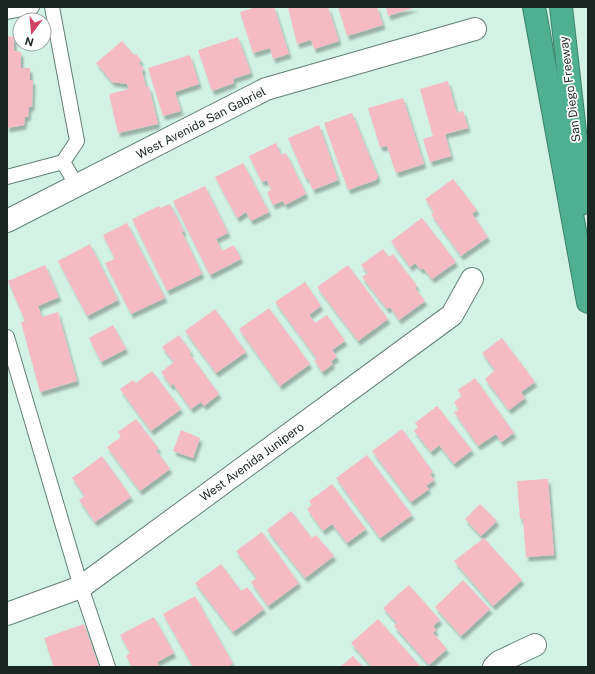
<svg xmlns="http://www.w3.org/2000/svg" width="595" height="674" font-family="'Public Sans',sans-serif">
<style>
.building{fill:#f6bac2;filter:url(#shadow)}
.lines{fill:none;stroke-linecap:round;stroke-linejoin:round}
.lane-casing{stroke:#638075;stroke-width:16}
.street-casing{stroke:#638075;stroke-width:24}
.highway-casing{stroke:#3c8069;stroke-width:24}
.lane{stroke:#fff;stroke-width:14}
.street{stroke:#fff;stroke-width:22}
.highway{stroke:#4eb090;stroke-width:22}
.labels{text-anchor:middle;stroke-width:3.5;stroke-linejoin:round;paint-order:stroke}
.street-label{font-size:12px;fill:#1a2621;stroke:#fff}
</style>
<defs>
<filter id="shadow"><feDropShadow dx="2.5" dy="4.5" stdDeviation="1" flood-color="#0004"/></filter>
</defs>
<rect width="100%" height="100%" fill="#d2f2e5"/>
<g class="building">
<path d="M256,7H274L289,54L273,59L270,48L253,53L240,12Z"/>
<path d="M288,7H328L339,41L314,49L311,40L297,44Z"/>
<path d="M338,7H377L383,25L347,36Z"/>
<path d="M386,7H416L388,16Z"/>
<path d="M7,36L14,37V51L21,52V68H30V80H33L32,107H29L28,117H25L24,125L7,128Z"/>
<path d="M238,37L251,73L233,79L234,83L212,91L198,50Z"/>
<path d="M122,41L134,55L136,54L141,60L139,63L144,69L142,71L146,87H149L158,124L118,133L109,94L129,89L127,84L112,82L96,63Z"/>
<path d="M190,55L199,84L175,92L181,111L163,116L148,68Z"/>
<path d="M448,81L457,113L463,111L468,128L445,134L451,156L430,162L423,139L433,136L420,89Z"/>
<path d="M403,98L424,164L396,173L387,146L380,147L368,108Z"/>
<path d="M352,113L378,177L376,180L348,190L324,123Z"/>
<path d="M319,125L338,180L313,190L308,178L306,179L288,138Z"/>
<path d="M276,143L281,155L286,153L306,194L285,205L283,201L273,205L267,192L271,190L267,180L262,182L249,156Z"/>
<path d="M243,163L269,212L251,221L246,212L237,218L215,177Z"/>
<path d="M453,179L477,210L472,214L488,237L461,256L431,214L434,212L425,199Z"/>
<path d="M205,186L228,233L216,239L222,251L234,245L241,259L210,275L173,201Z"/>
<path d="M170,204L184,231L182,232L202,274L167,291L132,219L159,206L160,208Z"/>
<path d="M422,218L456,262L432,279L423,268L421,270L415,263L410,267L391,241Z"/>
<path d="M127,223L165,298L131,314L105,263L115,259L103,235Z"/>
<path d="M90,244L118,300L87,316L58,261Z"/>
<path d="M383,249L389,257L393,254L417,286L415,288L425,301L399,320L390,307L387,309L362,277L368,273L361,265Z"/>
<path d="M45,265L59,297L38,306L42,317L58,312L77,381L40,392L21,322L25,321L8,281Z"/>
<path d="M348,265L388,319L358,341L317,287Z"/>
<path d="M305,282L321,306L309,315L315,323L327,315L345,341L332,350L337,357L331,361L333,364L322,372L314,360L317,359L275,302Z"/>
<path d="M269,308L310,364L280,386L239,329Z"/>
<path d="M215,309L246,352L216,373L185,331Z"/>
<path d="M113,325L126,349L101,362L89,338Z"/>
<path d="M179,335L191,352L189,353L219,394L204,406L201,402L191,409L173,384L171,386L161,372L174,362L162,347Z"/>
<path d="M502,338L535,382L521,392L525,398L509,410L485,379L495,370L482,353Z"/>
<path d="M152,371L181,409L151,431L120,389L133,380L136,383Z"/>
<path d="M475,378L514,433L501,442L496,434L478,446L454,412L459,410L454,402L462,396L458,390Z"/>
<path d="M437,406L472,450L454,464L439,445L431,452L414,431L418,427L415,423Z"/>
<path d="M136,419L159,449L156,450L170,469L140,491L107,447L121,437L118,432Z"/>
<path d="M402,429L433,472L430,474L434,480L426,486L429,489L411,502L372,451Z"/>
<path d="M181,430L200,438L193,458L173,451Z"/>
<path d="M367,455L412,515L380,538L336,478Z"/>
<path d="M102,456L131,497L95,522L79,500L85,496L72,478Z"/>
<path d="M548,479L554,555L526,557L523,519H520L517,481Z"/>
<path d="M332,484L366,529L347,543L332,524L323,531L307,509L312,505L309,501Z"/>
<path d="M480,504L497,521L481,536L465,519Z"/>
<path d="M291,511L312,538L316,535L334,556L305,578L267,530Z"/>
<path d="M262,532L299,583L268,606L251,582L257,578L236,551Z"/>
<path d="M484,538L522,580L493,606L454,561Z"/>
<path d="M221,564L241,591L247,587L264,609L233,632L195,583Z"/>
<path d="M463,580L490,609L461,636L435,607Z"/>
<path d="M409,585L440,620L433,626L436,630L433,633L447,649L429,665L394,626L397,623L383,608Z"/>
<path d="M195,596L233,664L227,667H193L163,614Z"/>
<path d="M154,617L174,653L157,662L160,667H132L126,656L130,653L120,635Z"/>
<path d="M378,619L421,667H372L351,643Z"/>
<path d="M84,624L99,667H54L44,638Z"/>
<path d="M353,656L363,667H340Z"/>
</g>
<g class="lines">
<g class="lane-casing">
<g id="lane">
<path d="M52,7L77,141L63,162L77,186"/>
<path d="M7,12L32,7"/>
<path d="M7,177L63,162"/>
<path d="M7,337L81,587L108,667"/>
</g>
</g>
<g class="street-casing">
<g id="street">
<path d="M7,221L266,89L475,29"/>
<path d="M7,614L81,587L452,315L472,279"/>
<path d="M494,667L499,662L535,645"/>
</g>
</g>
<g class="highway-casing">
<g id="highway">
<path d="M534,7L588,302"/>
<path d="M561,7L583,203"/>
</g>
</g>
<use href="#lane" class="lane"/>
<use href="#street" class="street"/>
<use href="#highway" class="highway"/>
</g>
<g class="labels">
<g class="street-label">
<text transform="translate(570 89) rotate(-97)" y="4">San Diego Freeway</text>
<text transform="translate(201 123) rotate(-27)" y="4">West Avenida San Gabriel</text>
<text transform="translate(252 462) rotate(-36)" y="4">West Avenida Junipero</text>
</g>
</g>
<rect width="595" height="674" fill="none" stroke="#1a2621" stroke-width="16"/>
<g transform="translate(32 32) rotate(196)"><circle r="19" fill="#ffffff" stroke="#a3a8a6"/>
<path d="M0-3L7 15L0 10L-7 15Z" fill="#d04163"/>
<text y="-6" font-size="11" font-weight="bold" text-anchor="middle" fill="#1a2621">N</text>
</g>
</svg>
